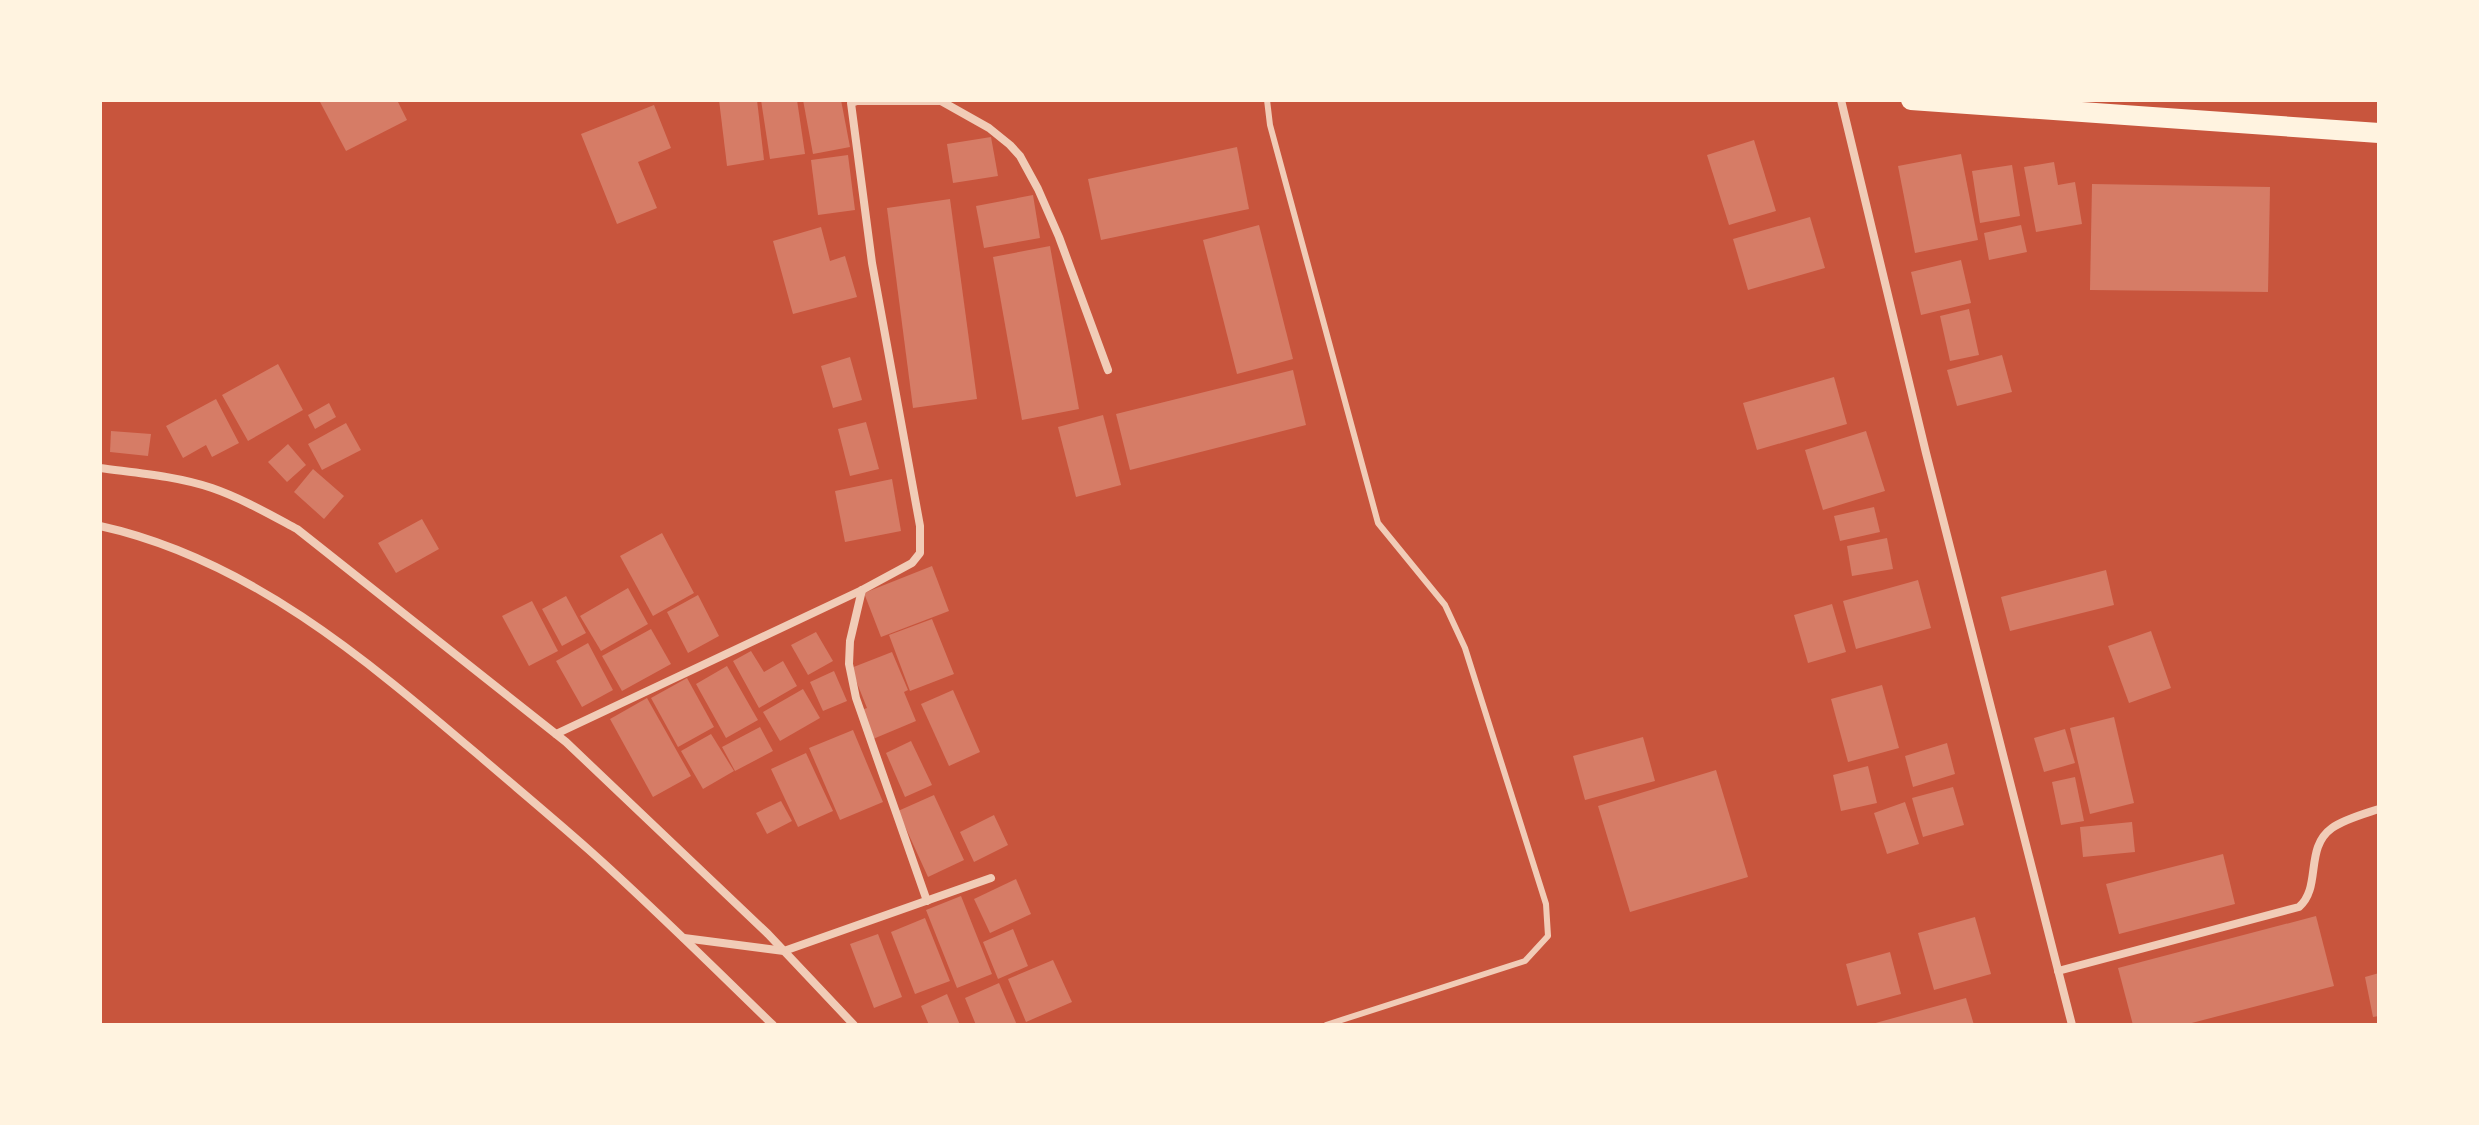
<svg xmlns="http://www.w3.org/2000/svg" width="2479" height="1125" font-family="'Noto Serif',serif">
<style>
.building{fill:#d67c66}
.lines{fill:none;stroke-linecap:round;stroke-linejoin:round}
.service{stroke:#f1ccb7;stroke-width:6}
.minor{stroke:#f1ccb7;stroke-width:8}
.primary{stroke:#fff3e0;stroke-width:20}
</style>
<rect width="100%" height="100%" fill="#c8553d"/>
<g class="building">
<path d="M319,100H397L407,120L346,151Z"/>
<path d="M719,100H757L764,160L727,166Z"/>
<path d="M761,100H797L805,154L770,159Z"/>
<path d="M803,100H841L850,147L813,154Z"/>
<path d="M654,105L671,148L638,162L657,208L617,224L581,134Z"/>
<path d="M991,137L998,176L953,183L947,144Z"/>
<path d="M1754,140L1776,211L1729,225L1707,155Z"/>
<path d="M1237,147L1249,209L1101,240L1088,179Z"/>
<path d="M1961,154L1978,240L1915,253L1898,166Z"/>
<path d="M848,155L855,210L818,215L811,160Z"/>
<path d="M2054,162L2058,185L2075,182L2082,224L2036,232L2024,167Z"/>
<path d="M2012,165L2020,216L1980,223L1972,171Z"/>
<path d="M2092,184L2270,187L2268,292L2090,290Z"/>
<path d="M1033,195L1040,238L984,248L976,206Z"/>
<path d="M950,199L977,399L913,408L887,208Z"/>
<path d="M1810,217L1825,268L1748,290L1733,239Z"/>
<path d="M1259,225L1293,359L1237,374L1203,240Z"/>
<path d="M2021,225L2027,252L1989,260L1984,233Z"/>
<path d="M821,227L830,261L845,256L857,297L793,314L773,241Z"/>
<path d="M1050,246L1079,409L1022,420L993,257Z"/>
<path d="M1961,260L1971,303L1921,315L1911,272Z"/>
<path d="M1969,309L1979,355L1950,361L1940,316Z"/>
<path d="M2002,355L2012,392L1957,406L1947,370Z"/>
<path d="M850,357L862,400L833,408L821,366Z"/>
<path d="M278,364L303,410L248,441L222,395Z"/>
<path d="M1293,370L1306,425L1130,470L1116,414Z"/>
<path d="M1834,377L1847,424L1757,450L1743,403Z"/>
<path d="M216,399L239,443L212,457L206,445L183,458L166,426Z"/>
<path d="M329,403L336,417L315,429L308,415Z"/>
<path d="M1103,415L1121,485L1076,497L1058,427Z"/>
<path d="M866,422L879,469L850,476L838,429Z"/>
<path d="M346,423L361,450L322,470L308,444Z"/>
<path d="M111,431L151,434L148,456L110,452Z"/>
<path d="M1866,431L1885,491L1823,510L1805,450Z"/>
<path d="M288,444L306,465L287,482L268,462Z"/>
<path d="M313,469L344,496L324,519L294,492Z"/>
<path d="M892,479L901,531L845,542L835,491Z"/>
<path d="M1874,507L1880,532L1840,541L1834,516Z"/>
<path d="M422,519L439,549L396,573L378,543Z"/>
<path d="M662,533L694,593L653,616L620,556Z"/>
<path d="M1887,538L1893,569L1852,576L1847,546Z"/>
<path d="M932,566L949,611L881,637L864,593Z"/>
<path d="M2106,570L2114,605L2010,631L2001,597Z"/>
<path d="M1918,580L1931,628L1856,649L1843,601Z"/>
<path d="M628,588L648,624L601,651L580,616Z"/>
<path d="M698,595L719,636L688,653L667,612Z"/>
<path d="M566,596L586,633L562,646L542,609Z"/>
<path d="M532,601L558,651L529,666L502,616Z"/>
<path d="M1832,604L1846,652L1808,663L1794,615Z"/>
<path d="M932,619L954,674L910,691L889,635Z"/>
<path d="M651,629L671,664L622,691L602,656Z"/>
<path d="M2151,631L2171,688L2129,703L2108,646Z"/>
<path d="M816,632L833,661L808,675L791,645Z"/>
<path d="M588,643L613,690L582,707L556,661Z"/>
<path d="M751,651L764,672L783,661L797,686L759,708L733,661Z"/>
<path d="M892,652L908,690L904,692L916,721L873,739L861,710L867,708L851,668Z"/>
<path d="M727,666L758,720L726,738L696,684Z"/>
<path d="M834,671L847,701L823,711L810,682Z"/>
<path d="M687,678L714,727L678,747L651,698Z"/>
<path d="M1882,685L1899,748L1848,762L1831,699Z"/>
<path d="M803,689L820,718L780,741L763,712Z"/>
<path d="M953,690L980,752L949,766L921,704Z"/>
<path d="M647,698L691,776L653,797L610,719Z"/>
<path d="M2114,717L2134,803L2090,814L2070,728Z"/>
<path d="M760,727L773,751L735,771L722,747Z"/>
<path d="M2065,729L2075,763L2044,772L2034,738Z"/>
<path d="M853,730L883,802L840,820L809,748Z"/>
<path d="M711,734L734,771L703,789L681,751Z"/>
<path d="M1643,737L1655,781L1585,800L1573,756Z"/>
<path d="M911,741L932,785L905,797L886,753Z"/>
<path d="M1947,743L1955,774L1913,787L1905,756Z"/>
<path d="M806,753L833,811L798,827L771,769Z"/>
<path d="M1868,766L1877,803L1841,811L1833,775Z"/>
<path d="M1716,770L1748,877L1630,912L1598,806Z"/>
<path d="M2075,777L2084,821L2061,825L2052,782Z"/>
<path d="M1953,787L1964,825L1923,837L1912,798Z"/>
<path d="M934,795L964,860L928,877L898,811Z"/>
<path d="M781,801L792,821L767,834L756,813Z"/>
<path d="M1905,802L1919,844L1887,854L1874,813Z"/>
<path d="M994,815L1008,845L974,862L960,832Z"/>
<path d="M2132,822L2135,852L2083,857L2080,827Z"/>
<path d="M2223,854L2235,904L2119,934L2106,884Z"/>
<path d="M1016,879L1031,914L990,933L974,899Z"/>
<path d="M961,896L992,974L957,988L926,910Z"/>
<path d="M2316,916L2334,986L2184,1025H2133L2118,968Z"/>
<path d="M1975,917L1991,974L1934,990L1918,933Z"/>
<path d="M925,918L950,981L915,994L891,932Z"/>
<path d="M1013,929L1028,966L998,979L983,942Z"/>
<path d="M878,934L902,997L874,1008L850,944Z"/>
<path d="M1890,952L1901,994L1857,1006L1846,964Z"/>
<path d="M1053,960L1072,1002L1026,1022L1008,979Z"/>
<path d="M2379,973V1016L2373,1017L2365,977Z"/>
<path d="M999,983L1017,1025H976L965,998Z"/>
<path d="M947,994L960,1025H929L921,1006Z"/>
<path d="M1966,998L1974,1025H1872V1024Z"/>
</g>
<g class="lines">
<path class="service" d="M1267,100L1270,125L1378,523L1445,605L1465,648L1546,904L1548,936L1525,961L1326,1025"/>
<g class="minor">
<path d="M1841,100L1926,453L2072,1025"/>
<path d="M100,468C137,473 176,476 212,488C241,498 269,514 297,529L566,742L768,934L854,1025"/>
<path d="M100,526C250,559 369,662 483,759C518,789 554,819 589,850C652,906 712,966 773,1025"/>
<path d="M862,590L850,641L849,664L856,698L927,901"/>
<path d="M556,734L862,590L912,563L920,553V526L872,263L851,103L857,101H941L989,128L1010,145L1020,156L1038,189L1059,237L1108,370"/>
<path d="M684,938L784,951L991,878"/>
<path d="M2058,971L2299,907C2322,887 2304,848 2332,828C2345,819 2364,814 2379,809"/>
</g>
<path class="primary" d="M1911,100L2379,133"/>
</g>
<rect width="2479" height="1125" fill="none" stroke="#fff3e0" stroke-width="204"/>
</svg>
